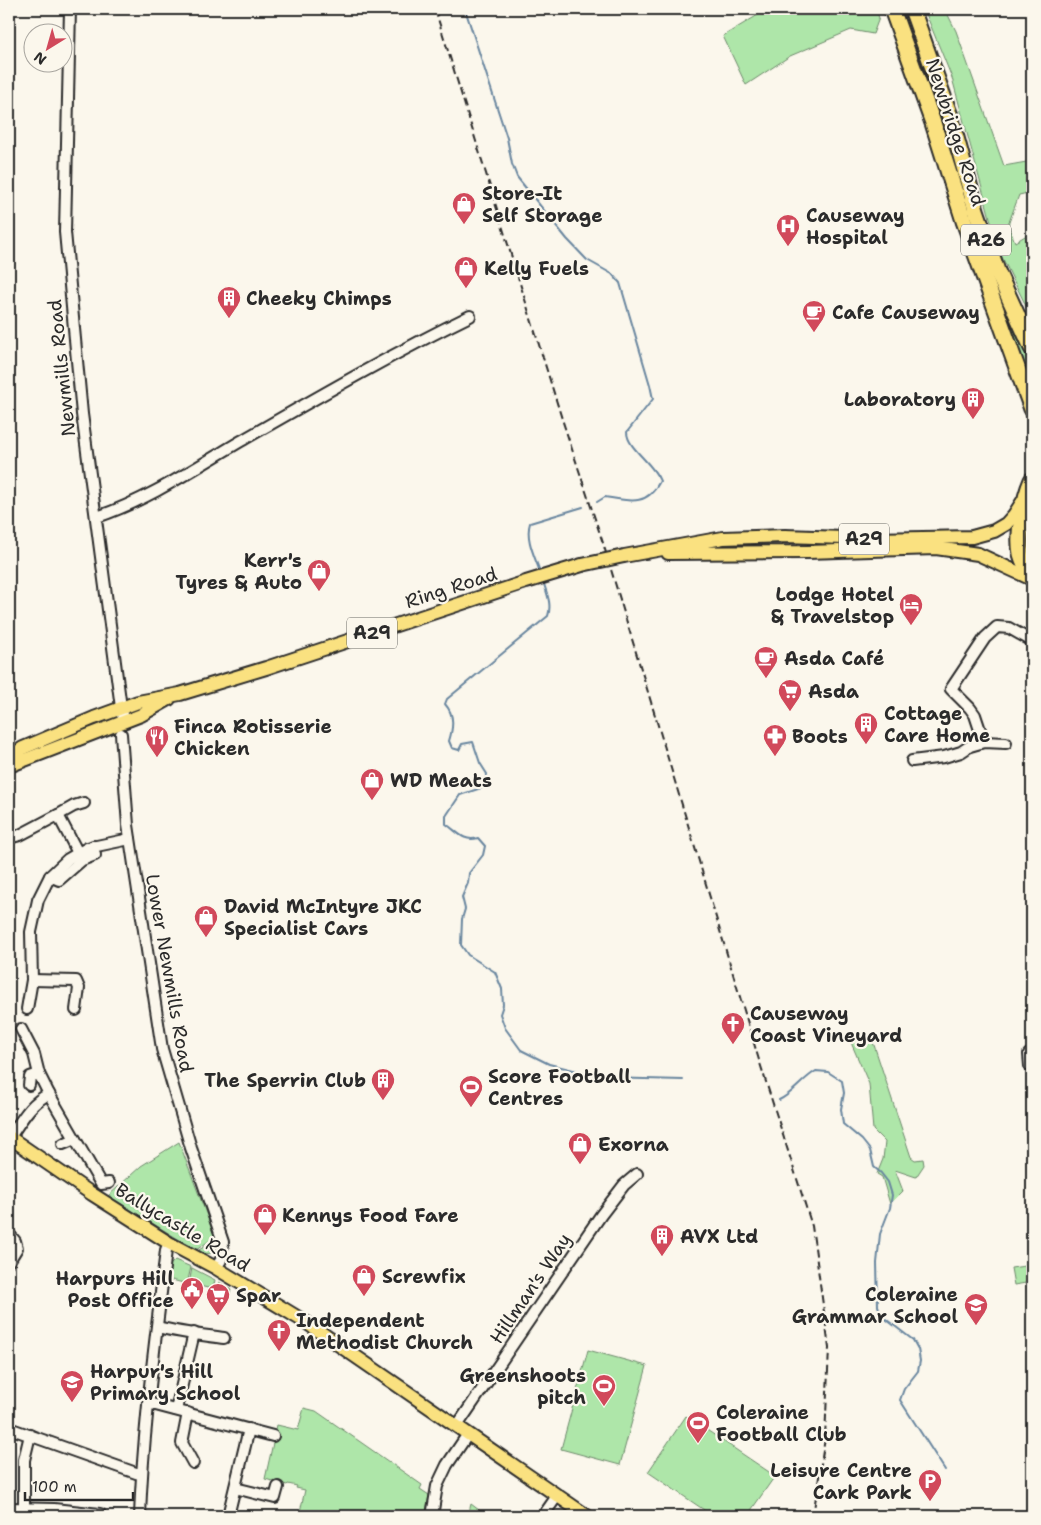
<svg xmlns="http://www.w3.org/2000/svg" width="1041" height="1525" font-family="'Shantell Sans',sans-serif">
<style>
.green{fill:#aee6a9;stroke:#6c886a}
.lines{fill:none;stroke-linecap:round;stroke-linejoin:round}
.stream{stroke:#69869f;stroke-width:2}
.minor-casing{stroke:#2b2b2b;stroke-width:14}
.major-casing{stroke:#2b2b2b;stroke-width:16}
.highway-casing{stroke:#2b2b2b;stroke-width:19}
.minor{stroke:#fbf7ec;stroke-width:10}
.major{stroke:#fae180;stroke-width:12}
.highway{stroke:#fae180;stroke-width:15}
.rail{stroke:#2b2b2b;stroke-width:2;stroke-dasharray:8 4;stroke-linecap:butt}
.major-bridge-casing{stroke:#2b2b2b;stroke-width:16;stroke-linecap:butt}
.major-bridge{stroke:#fae180;stroke-width:12}
.labels{text-anchor:middle;stroke-width:4.5;stroke-linejoin:round;paint-order:stroke}
.shield{fill:#fbf7ec;stroke:#696865;stroke-width:1}
.shield-label{font-size:18px;font-weight:bold;fill:#2b2b2b}
.street-label{font-size:19px;fill:#2b2b2b;stroke:#fbf7ec}
.poi-label{font-size:19px;font-weight:bold;fill:#2b2b2b;stroke:#fbf7ec;text-anchor:start}
</style>
<rect width="100%" height="100%" fill="#fbf7ec"/>
<filter id="ink" filterUnits="userSpaceOnUse"><feTurbulence type="fractalNoise" baseFrequency=".02" numOctaves="2"/><feDisplacementMap in="SourceGraphic" scale="10" xChannelSelector="R" yChannelSelector="G"/><feConvolveMatrix kernelMatrix="1 2 1 2 8 2 1 2 1" color-interpolation-filters="sRGB"/></filter>
<g filter="url(#ink)">
<g class="green">
<path d="M768,9H876L879,18L873,34L851,30L790,56L746,85L723,36Z"/>
<path d="M924,9H945L956,31L1004,166L1032,161V192L1019,195L1008,225L1015,242L1032,232V280L1025,269L1032,288V318L999,251L952,78Z"/>
<path d="M946,134L949,139L1013,322L1032,361V398L941,136Z"/>
<path d="M856,1032L872,1039L911,1157L915,1160L923,1159L924,1165L916,1177L895,1170L903,1191L890,1204L882,1177L877,1174L883,1159L885,1142L873,1130L869,1084L849,1038Z"/>
<path d="M179,1142L215,1237L196,1250L108,1196L141,1166Z"/>
<path d="M216,1239L217,1248L212,1253L205,1254L200,1252L199,1250Z"/>
<path d="M175,1260L191,1267L187,1284L172,1280L170,1284H167L169,1266Z"/>
<path d="M1032,1265V1282L1014,1285L1011,1268Z"/>
<path d="M192,1268L215,1280L213,1289L189,1284Z"/>
<path d="M219,1282L231,1290L228,1297L223,1295L222,1291L217,1289Z"/>
<path d="M588,1350L647,1366L620,1465L561,1449Z"/>
<path d="M304,1408L316,1411L422,1485L420,1489L429,1495L425,1516H299L305,1490L296,1488L297,1486L288,1484L287,1485L265,1479L277,1425L298,1430Z"/>
<path d="M686,1416L775,1476L747,1516H713L648,1472Z"/>
<path d="M471,1504L487,1516H468Z"/>
</g>
<g class="lines">
<g class="stream">
<path d="M465,9L507,138L512,164L517,177L567,239L587,260L612,274L620,283L650,385L653,399L627,432C627,448 653,463 660,481C647,507 629,501 605,497L597,502"/>
<path d="M540,572C535,557 525,539 530,523L583,507"/>
<path d="M543,581C547,594 552,604 548,616L447,699L445,704C455,715 453,728 449,741L452,748L459,750L462,744L473,742L480,763L487,774L484,787L460,795L446,816V824C458,832 463,842 478,838L485,846L483,855L469,873L468,883L462,897L465,909L462,919L461,945L468,955L495,972L502,989L503,1005L500,1014L505,1028L521,1050L549,1064L606,1078L683,1080"/>
<path d="M779,1100C794,1093 801,1080 816,1071L828,1072L842,1081L844,1093L841,1109L843,1124L862,1140L870,1150L874,1167L881,1173L888,1182L892,1195L890,1208L880,1234L877,1263L878,1306L883,1317L913,1340L918,1349L920,1361L918,1371L904,1389L900,1400L945,1470"/>
</g>
<g class="minor-casing">
<g id="minor">
<path d="M70,9L65,232L82,414L122,715"/>
<path d="M97,517C148,500 195,468 241,441C316,398 392,354 470,316"/>
<path d="M121,734L128,825L162,1049L191,1148L223,1242L221,1260L216,1268"/>
<path d="M984,742L975,715L970,708L951,689L985,638L997,627L1009,628L1032,641"/>
<path d="M912,761L944,757L961,752L970,746L984,742L1006,743"/>
<path d="M58,815L74,806L84,803"/>
<path d="M9,838L20,835L58,815L78,853"/>
<path d="M50,876L59,880L82,860L95,855L93,846"/>
<path d="M32,980L76,981L79,988L76,1010"/>
<path d="M27,1009L32,980L31,932L38,900L50,876L68,859L87,848L130,839"/>
<path d="M21,1029L34,1054L39,1074L49,1094"/>
<path d="M1029,1054L1030,1066"/>
<path d="M29,1085L30,1077L39,1074"/>
<path d="M10,1137C21,1121 30,1103 49,1094L101,1184L109,1183"/>
<path d="M63,1144L75,1139"/>
<path d="M9,1234L15,1241L17,1248L9,1261"/>
<path d="M158,1327C180,1333 202,1335 224,1338"/>
<path d="M148,1403L273,1436"/>
<path d="M176,1410L194,1333"/>
<path d="M188,1413L182,1443L193,1463"/>
<path d="M457,1426L601,1215L624,1185L637,1174"/>
<path d="M9,1428L136,1473L141,1474"/>
<path d="M235,1488L275,1498L278,1487"/>
<path d="M9,1508L54,1509L100,1514"/>
<path d="M24,1508V1460L30,1435"/>
<path d="M140,1516C143,1427 156,1338 166,1250L169,1243"/>
<path d="M228,1516L249,1429"/>
<path d="M432,1516L437,1486L447,1465L468,1434"/>
<path d="M543,1516L557,1496"/>
</g>
</g>
<g class="major-casing">
<g id="major">
<path d="M668,553L807,552L936,548L978,554L1032,579"/>
<path d="M624,556L723,538L785,536L874,539L972,537L994,531L1006,524L1014,515L1023,501"/>
<path d="M9,758L23,748L94,718L138,702L180,694L266,668L526,582L582,565"/>
<path d="M9,766L141,715L169,699"/>
<path d="M9,1137L92,1194L169,1243L216,1268L307,1323L587,1516"/>
</g>
</g>
<g class="highway-casing">
<g id="highway">
<path d="M892,9L933,123L964,221L1032,409"/>
<path d="M912,9L950,116L976,210L997,271L1032,348"/>
<path d="M1032,480C1024,498 1017,535 1021,554C1023,561 1027,569 1032,574"/>
</g>
</g>
<use href="#minor" class="minor"/>
<use href="#major" class="major"/>
<use href="#highway" class="highway"/>
<path class="rail" d="M435,9L562,419L603,543L759,1060L812,1226L829,1348L825,1438L813,1516"/>
<g class="major-bridge-casing">
<path id="major-bridge" d="M582,565L624,556"/>
</g>
<use href="#major-bridge" class="major-bridge"/>
</g>
</g>
<defs>
<g id="shop-pin" transform="scale(1.25)"><path d="M0 17L-7.5 6A9.5 9.5 0 1 1 7.5 6Z" fill="#d1495b" stroke="#fbf7ec"/><path d="M-5-2.5h2.3a2.7 3.5 0 0 1 5.4 0H5L5.5 6h-11ZM-1.5-2.5h3a1.5 2.3 0 0 0-3 0Z" fill="#fff"/></g>
<g id="hospital-pin" transform="scale(1.25)"><path d="M0 17L-7.5 6A9.5 9.5 0 1 1 7.5 6Z" fill="#d1495b" stroke="#fbf7ec"/><path d="M-5-5h3v3.5h4V-5h3V5h-3V1.5h-4V5h-3Z" fill="#fff"/></g>
<g id="building-pin" transform="scale(1.25)"><path d="M0 17L-7.5 6A9.5 9.5 0 1 1 7.5 6Z" fill="#d1495b" stroke="#fbf7ec"/><path d="M-4-6H4V6H1V3H-1V6H-4ZM-2.5-4.3h1.7v1.8h-1.7ZM.8-4.3h1.7v1.8H.8ZM-2.5-1h1.7V.8h-1.7ZM.8-1h1.7V.8H.8Z" fill="#fff"/></g>
<g id="cafe-pin" transform="scale(1.25)"><path d="M0 17L-7.5 6A9.5 9.5 0 1 1 7.5 6Z" fill="#d1495b" stroke="#fbf7ec"/><path d="M-5.5-4.5H6V0H3Q3 3.5 0 3.5H-2.5Q-5.5 3.5-5.5 0ZM3-3.2v2h1.7v-2ZM-6 4.5H4V6H-6Z" fill="#fff"/></g>
<g id="hotel-pin" transform="scale(1.25)"><path d="M0 17L-7.5 6A9.5 9.5 0 1 1 7.5 6Z" fill="#d1495b" stroke="#fbf7ec"/><path d="M-6-4.5h1.5V1H6V5H4.5V3h-9V5H-6ZM-4 0a1.8 1.8 0 1 1 3.6 0ZM.5 0V-2.5h3Q6-2.5 6 0Z" fill="#fff"/></g>
<g id="supermarket-pin" transform="scale(1.25)"><path d="M0 17L-7.5 6A9.5 9.5 0 1 1 7.5 6Z" fill="#d1495b" stroke="#fbf7ec"/><path d="M-6-5.5h2.5l.6 2H6L4.5 2H-2.5L-4.4-4H-6ZM-1.5 3.2a1.3 1.3 0 1 0 .1 0ZM3 3.2a1.3 1.3 0 1 0 .1 0Z" fill="#fff"/></g>
<g id="pharmacy-pin" transform="scale(1.25)"><path d="M0 17L-7.5 6A9.5 9.5 0 1 1 7.5 6Z" fill="#d1495b" stroke="#fbf7ec"/><path d="M-2-6h4v4h4v4h-4v4h-4v-4h-4v-4h4Z" fill="#fff"/></g>
<g id="restaurant-pin" transform="scale(1.25)"><path d="M0 17L-7.5 6A9.5 9.5 0 1 1 7.5 6Z" fill="#d1495b" stroke="#fbf7ec"/><path d="M-5-6h1v4h1v-4h1v4h1v-4h1v5L-1.5 .5V6h-2V.5L-5-1ZM5-6V6H3V1.5H1.5Q1.5-4 5-6Z" fill="#fff"/></g>
<g id="church-pin" transform="scale(1.25)"><path d="M0 17L-7.5 6A9.5 9.5 0 1 1 7.5 6Z" fill="#d1495b" stroke="#fbf7ec"/><path d="M-1.2-6h2.4v3.5h3.3v2.4h-3.3V6h-2.4V-.1h-3.3v-2.4h3.3Z" fill="#fff"/></g>
<g id="stadium-pin" transform="scale(1.25)"><path d="M0 17L-7.5 6A9.5 9.5 0 1 1 7.5 6Z" fill="#d1495b" stroke="#fbf7ec"/><path d="M0-5a6.5 5 0 1 0 0 10a6.5 5 0 1 0 0-10ZM-3.5-1.8h7v3.6h-7Z" fill="#fff"/></g>
<g id="civic-pin" transform="scale(1.25)"><path d="M0 17L-7.5 6A9.5 9.5 0 1 1 7.5 6Z" fill="#d1495b" stroke="#fbf7ec"/><path d="M-.6-6.5H3V-4.5H.6V-3L4-1V1h2V6H-6V1h2V-1L-.6-3ZM-1.2 2.5V6h2.4V2.5Z" fill="#fff"/></g>
<g id="school-pin" transform="scale(1.25)"><path d="M0 17L-7.5 6A9.5 9.5 0 1 1 7.5 6Z" fill="#d1495b" stroke="#fbf7ec"/><path d="M0-5L7-2L0 1L-7-2ZM-4 1L0 2.5L4 1V4Q0 6-4 4Z" fill="#fff"/></g>
<g id="parking-pin" transform="scale(1.25)"><path d="M0 17L-7.5 6A9.5 9.5 0 1 1 7.5 6Z" fill="#d1495b" stroke="#fbf7ec"/><path d="M-3.5-5.5H1a3.5 3.5 0 0 1 0 7H-1V5.5H-3.5ZM-1-3.4V-.6H.8a1.4 1.4 0 0 0 0-2.8Z" fill="#fff"/></g>
</defs>
<g fill-rule="evenodd">
<use href="#shop-pin" x="464" y="204"/>
<use href="#hospital-pin" x="788" y="226"/>
<use href="#shop-pin" x="466" y="268"/>
<use href="#building-pin" x="229" y="298"/>
<use href="#cafe-pin" x="814" y="312"/>
<use href="#building-pin" x="973" y="399"/>
<use href="#shop-pin" x="319" y="571"/>
<use href="#hotel-pin" x="911" y="605"/>
<use href="#cafe-pin" x="766" y="658"/>
<use href="#supermarket-pin" x="790" y="691"/>
<use href="#building-pin" x="866" y="724"/>
<use href="#pharmacy-pin" x="775" y="736"/>
<use href="#restaurant-pin" x="157" y="737"/>
<use href="#shop-pin" x="372" y="780"/>
<use href="#shop-pin" x="206" y="917"/>
<use href="#church-pin" x="733" y="1024"/>
<use href="#building-pin" x="383" y="1080"/>
<use href="#stadium-pin" x="471" y="1087"/>
<use href="#shop-pin" x="580" y="1144"/>
<use href="#shop-pin" x="265" y="1215"/>
<use href="#building-pin" x="662" y="1236"/>
<use href="#shop-pin" x="364" y="1276"/>
<use href="#civic-pin" x="192" y="1289"/>
<use href="#supermarket-pin" x="218" y="1295"/>
<use href="#school-pin" x="976" y="1305"/>
<use href="#church-pin" x="279" y="1331"/>
<use href="#school-pin" x="72" y="1382"/>
<use href="#stadium-pin" x="604" y="1386"/>
<use href="#stadium-pin" x="698" y="1423"/>
<use href="#parking-pin" x="930" y="1481"/>
</g>
<g class="labels">
<g class="shield">
<rect x="961" y="224.5" width="50" height="31" rx="4"/>
<rect x="839" y="523.5" width="50" height="31" rx="4"/>
<rect x="347" y="617.5" width="50" height="31" rx="4"/>
</g>
<g class="shield-label">
<text x="986" y="246">A26</text>
<text x="864" y="545">A29</text>
<text x="372" y="639">A29</text>
</g>
<g class="street-label">
<text transform="translate(956 132) rotate(72)" y="7">Newbridge Road</text>
<text transform="translate(61 368) rotate(-96)" y="7">Newmills Road</text>
<text transform="translate(451 587) rotate(-18)" y="7">Ring Road</text>
<text transform="translate(170 973) rotate(80)" y="7">Lower Newmills Road</text>
<text transform="translate(183 1227) rotate(31)" y="7">Ballycastle Road</text>
<text transform="translate(530 1288) rotate(-56)" y="7">Hillman's Way</text>
</g>
<g class="poi-label">
<text x="482" y="200">Store-It<tspan x="482" dy="22">Self Storage</tspan></text>
<text x="806" y="222">Causeway<tspan x="806" dy="22">Hospital</tspan></text>
<text x="484" y="275">Kelly Fuels</text>
<text x="246" y="305">Cheeky Chimps</text>
<text x="832" y="319">Cafe Causeway</text>
<text x="956" y="406" text-anchor="end">Laboratory</text>
<text x="302" y="567" text-anchor="end">Kerr's<tspan x="302" dy="22">Tyres &amp; Auto</tspan></text>
<text x="894" y="601" text-anchor="end">Lodge Hotel<tspan x="894" dy="22">&amp; Travelstop</tspan></text>
<text x="784" y="665">Asda Café</text>
<text x="808" y="698">Asda</text>
<text x="884" y="720">Cottage<tspan x="884" dy="22">Care Home</tspan></text>
<text x="174" y="733">Finca Rotisserie<tspan x="174" dy="22">Chicken</tspan></text>
<text x="792" y="743">Boots</text>
<text x="390" y="787">WD Meats</text>
<text x="224" y="913">David McIntyre JKC<tspan x="224" dy="22">Specialist Cars</tspan></text>
<text x="750" y="1020">Causeway<tspan x="750" dy="22">Coast Vineyard</tspan></text>
<text x="488" y="1083">Score Football<tspan x="488" dy="22">Centres</tspan></text>
<text x="366" y="1087" text-anchor="end">The Sperrin Club</text>
<text x="598" y="1151">Exorna</text>
<text x="282" y="1222">Kennys Food Fare</text>
<text x="680" y="1243">AVX Ltd</text>
<text x="382" y="1283">Screwfix</text>
<text x="174" y="1285" text-anchor="end">Harpurs Hill<tspan x="174" dy="22">Post Office</tspan></text>
<text x="958" y="1301" text-anchor="end">Coleraine<tspan x="958" dy="22">Grammar School</tspan></text>
<text x="236" y="1302">Spar</text>
<text x="296" y="1327">Independent<tspan x="296" dy="22">Methodist Church</tspan></text>
<text x="90" y="1378">Harpur's Hill<tspan x="90" dy="22">Primary School</tspan></text>
<text x="586" y="1382" text-anchor="end">Greenshoots<tspan x="586" dy="22">pitch</tspan></text>
<text x="716" y="1419">Coleraine<tspan x="716" dy="22">Football Club</tspan></text>
<text x="912" y="1477" text-anchor="end">Leisure Centre<tspan x="912" dy="22">Cark Park</tspan></text>
</g>
</g>
<rect width="1041" height="1525" fill="none" stroke="#fbf7ec" stroke-width="30"/>
<rect x="15" y="15" width="1011" height="1495" fill="none" stroke="#2b2b2b" stroke-width="2" filter="url(#ink)"/>
<g transform="translate(48 48) rotate(217)"><circle r="24" fill="#fbf7ec" stroke="#a8a59f"/>
<path d="M0-4L9 19L0 12L-9 19Z" fill="#d1495b"/>
<text y="-8" font-size="14" font-weight="bold" text-anchor="middle" fill="#2b2b2b">N</text>
</g>
<path d="M25 1492v8h108v-8" fill="none" stroke="#2b2b2b" stroke-width="2.5"/>
<text x="32" y="1492" font-size="15" fill="#2b2b2b" stroke="#fbf7ec" stroke-width="4" paint-order="stroke">100 m</text>
</svg>
